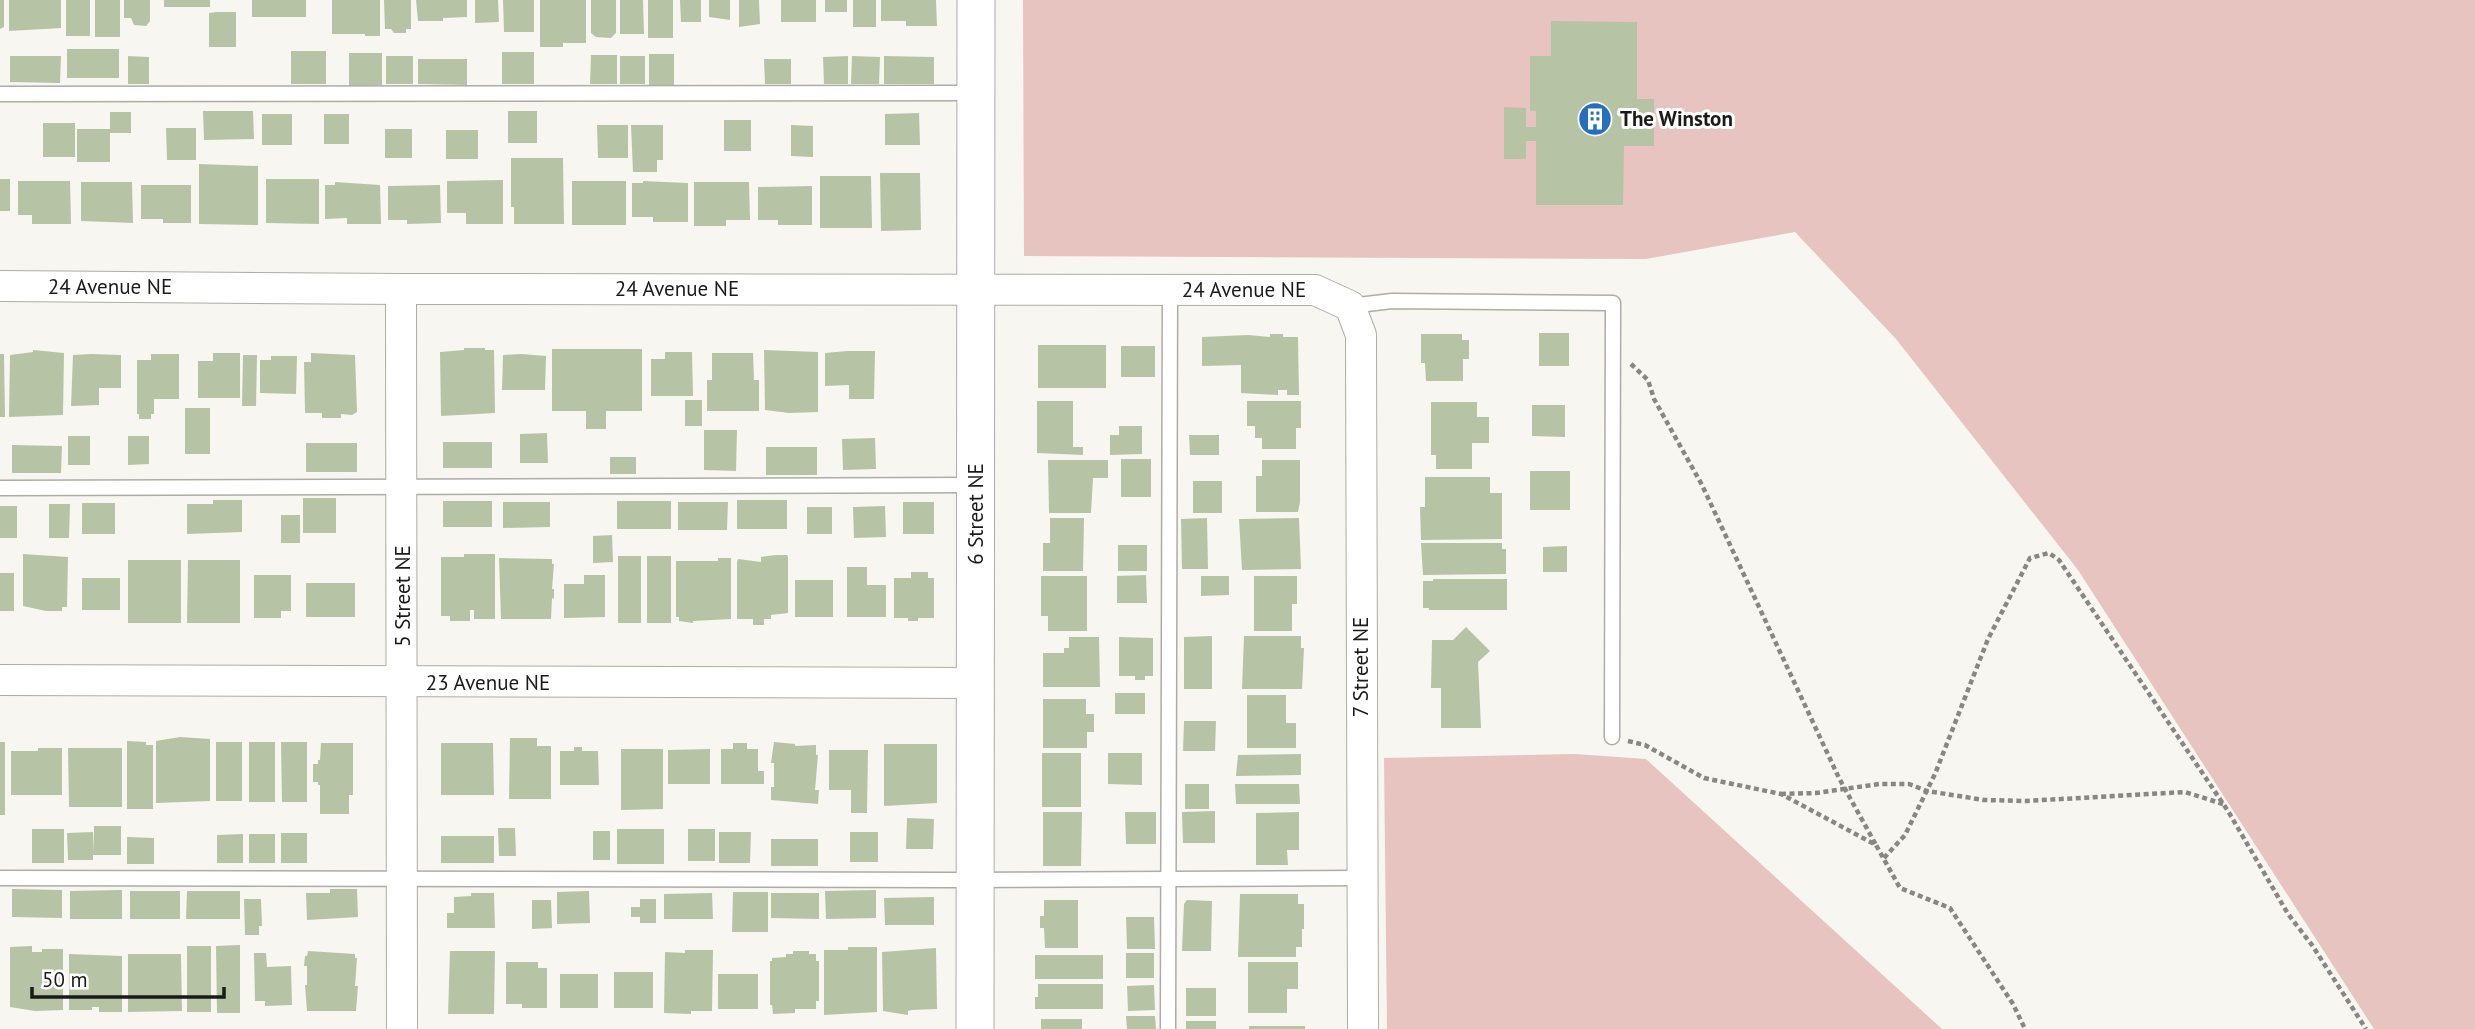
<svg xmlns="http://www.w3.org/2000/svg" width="2475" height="1029" font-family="'PT Sans',sans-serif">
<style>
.green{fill:#e7c4bf}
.building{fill:#b7c3a5}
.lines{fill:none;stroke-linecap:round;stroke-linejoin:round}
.service-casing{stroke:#adaca6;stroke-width:17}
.minor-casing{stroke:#adaca6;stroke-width:32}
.tertiary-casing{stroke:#adaca6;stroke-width:39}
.path{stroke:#888783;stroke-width:4.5;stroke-dasharray:5 3.5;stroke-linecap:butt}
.service{stroke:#fff;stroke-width:14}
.minor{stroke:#fff;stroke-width:30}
.tertiary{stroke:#fff;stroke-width:37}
.labels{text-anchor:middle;stroke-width:6;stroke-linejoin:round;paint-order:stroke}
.poi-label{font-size:21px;font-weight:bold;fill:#1a1a18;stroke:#fff;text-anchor:start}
.street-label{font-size:21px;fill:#1a1a18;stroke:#fff}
</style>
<rect width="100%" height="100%" fill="#f8f6f1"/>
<g class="green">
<path d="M1023,0H2475V1029H2374L2078,570L1896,339L1795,232L1646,259L1024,256Z"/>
<path d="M1575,754L1646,759L1942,1029H1387L1384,758Z"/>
</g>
<g class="building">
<path d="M0,0H4V27L0,29Z"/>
<path d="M9,0H61V28L9,31Z"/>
<rect x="66" y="0" width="24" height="36"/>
<rect x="95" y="0" width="25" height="37"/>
<path d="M124,0H150V21L146,26L134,25L131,18H124Z"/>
<rect x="164" y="0" width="46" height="7"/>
<rect x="252" y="0" width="54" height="17"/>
<path d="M332,0H380V36H365V34H332Z"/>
<path d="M384,0H411V29H406V33H394L391,29H385Z"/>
<path d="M416,0H467V17L443,18V21H418Z"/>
<path d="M475,0H498L499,22L475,23Z"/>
<path d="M503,0H534V32H504Z"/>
<path d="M540,0H586V43H563V47H540Z"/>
<path d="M591,0H616V33L611,38L596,37L591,33Z"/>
<path d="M620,0H643L644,34H620Z"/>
<rect x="648" y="0" width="25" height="38"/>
<path d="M680,0H701V22H681Z"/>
<path d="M709,0H730V20L709,17Z"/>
<path d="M739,0H759L760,24L739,27Z"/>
<rect x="781" y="0" width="35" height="22"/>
<rect x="825" y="0" width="22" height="12"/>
<rect x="853" y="0" width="23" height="27"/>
<path d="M881,0H936L937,26H906V21H881Z"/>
<path d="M217,12H236V47H209V13Z"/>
<path d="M1551,21L1637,22V99H1654V146H1624L1623,205H1536V141H1526V159H1504V107L1526,108V127H1536V111H1530V56H1551Z"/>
<rect x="67" y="49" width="52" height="29"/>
<rect x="291" y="51" width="35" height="33"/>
<rect x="502" y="52" width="32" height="32"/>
<path d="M349,53H382V85L349,86Z"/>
<rect x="649" y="54" width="25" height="31"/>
<path d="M591,55H617V84H590Z"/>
<path d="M10,56H61L60,83L10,82Z"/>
<path d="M128,56L149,57V84H128Z"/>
<rect x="386" y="56" width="27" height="28"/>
<rect x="620" y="56" width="25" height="28"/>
<path d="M848,56V84H824L823,57Z"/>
<path d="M852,56L880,57L879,84H851Z"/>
<path d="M884,56L934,57V84H884Z"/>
<path d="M418,59H467V85L418,84Z"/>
<path d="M764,59H791V84H765Z"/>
<path d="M203,111H253L254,139L204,140Z"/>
<rect x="508" y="111" width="29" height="32"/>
<path d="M110,112H131V133H110V162H77V129H110Z"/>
<path d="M919,113L920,145H885V114Z"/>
<rect x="262" y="114" width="30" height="31"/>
<rect x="324" y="114" width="25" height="30"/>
<rect x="724" y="120" width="27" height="31"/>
<rect x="43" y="123" width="32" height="34"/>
<path d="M597,125H628V158H598Z"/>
<path d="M631,125H663V160H657V172H633Z"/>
<path d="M791,125L813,126V157L791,156Z"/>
<path d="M166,128H196V160H167Z"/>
<rect x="385" y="129" width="27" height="29"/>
<rect x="446" y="130" width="32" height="29"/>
<path d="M511,158H563L564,224H514V207H511Z"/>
<path d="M199,164L258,166V225L199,224Z"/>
<path d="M880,173H920L921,230L881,231Z"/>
<path d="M820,176H871L872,228H820Z"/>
<rect x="0" y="179" width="10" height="32"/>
<path d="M266,179H319V224L266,223Z"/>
<path d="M503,180V224H466V213H447V181Z"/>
<path d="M18,181H70L71,224H32V215H18Z"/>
<rect x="572" y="181" width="54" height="44"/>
<path d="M643,181L688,183V222H653V217H632V183H643Z"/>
<path d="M81,182H132L133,223L81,221Z"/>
<path d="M335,182L380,185L381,224H347V218L325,219V185H335Z"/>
<path d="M694,182H749L750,220H726V226H694Z"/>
<path d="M141,185H191V223H163V219H141Z"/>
<path d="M440,185L441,223L407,224V220H388V186Z"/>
<path d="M812,186V225H778V220H758V187Z"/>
<rect x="1539" y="333" width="30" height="33"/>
<path d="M1270,334H1283V337H1298L1299,395H1287V390H1278V395L1241,393V365L1202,366V337L1248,335L1270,337Z"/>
<path d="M1421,334H1462V340H1469V359H1463V381H1426L1425,363H1421Z"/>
<rect x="1038" y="345" width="68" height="43"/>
<rect x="1121" y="346" width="34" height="31"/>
<path d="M464,348H485V350H494L495,413L441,416L440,352L464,350Z"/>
<path d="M552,349H642V411H606V429H586V411H552Z"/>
<path d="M33,350L64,353L63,415L9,417L10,355L33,352Z"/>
<path d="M764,350L818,352V412L789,413L765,410Z"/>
<path d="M847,351H875L874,399H849V385L825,386V353Z"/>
<path d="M665,352H692L693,396H651V359H665Z"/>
<path d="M213,353H240V398H198V361H213Z"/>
<path d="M311,353L355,355L357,412L352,415L341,414V418H322V413H305L304,362H311Z"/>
<path d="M712,353H753L754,380H759V411H707V380H712Z"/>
<path d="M0,354H4L5,417H0Z"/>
<path d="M91,354L121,355V388H99V405L71,406L73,355Z"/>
<path d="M151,354H179V399H154V414H151V419H139V414H137V360H151Z"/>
<path d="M521,354L546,356L545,390H502L503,355Z"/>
<path d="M243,355H257L256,406H242Z"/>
<path d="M271,356H297L296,394L260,393V360H271Z"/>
<rect x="685" y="400" width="17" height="26"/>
<path d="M1037,401H1073V447H1083V455L1037,453Z"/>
<path d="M1247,401H1301V428H1296V449H1262V438H1255V426H1247Z"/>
<path d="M1431,402H1477V417H1489V443H1472V469H1436V455H1431Z"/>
<path d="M1532,405H1565V437L1532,436Z"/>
<rect x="185" y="408" width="25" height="46"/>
<path d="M1119,426H1142V454L1110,455V435H1119Z"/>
<path d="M704,430H737L736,471L704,470Z"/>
<path d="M547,433L548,463H520V434Z"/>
<path d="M1189,435H1219V455H1190Z"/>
<rect x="68" y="436" width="22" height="29"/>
<path d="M128,436H149V464L128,465Z"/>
<path d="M875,438L876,469L843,470L842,439Z"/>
<rect x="443" y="442" width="49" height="26"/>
<rect x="306" y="443" width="51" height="29"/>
<path d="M12,445L62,446L61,473H12Z"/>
<rect x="766" y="447" width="51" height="28"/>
<rect x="610" y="457" width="26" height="17"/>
<rect x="1121" y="459" width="30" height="38"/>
<path d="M1048,460H1108V478H1093L1091,513H1049Z"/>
<path d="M1262,460H1300V502L1298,512H1256V476H1262Z"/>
<rect x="1530" y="471" width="40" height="39"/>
<path d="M1425,477H1490V493H1502V539L1421,540L1420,507H1425Z"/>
<rect x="1193" y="481" width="29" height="32"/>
<rect x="303" y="498" width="33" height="35"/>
<path d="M213,500H242V532L187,534V504H213Z"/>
<rect x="737" y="500" width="50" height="29"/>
<rect x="443" y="501" width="49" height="26"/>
<rect x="617" y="501" width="54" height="28"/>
<path d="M503,502H550V527L503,528Z"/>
<path d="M678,502H728L727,530H678Z"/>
<rect x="903" y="502" width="31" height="32"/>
<rect x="82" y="503" width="33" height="31"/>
<path d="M49,504H70L69,538H49Z"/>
<rect x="0" y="506" width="17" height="32"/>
<path d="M885,506L886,537L854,538L853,507Z"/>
<rect x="807" y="507" width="25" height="27"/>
<rect x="281" y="515" width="19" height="28"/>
<path d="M1050,518H1084L1083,571H1043V543H1050Z"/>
<path d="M1207,518L1208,569H1182L1181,519Z"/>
<path d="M1299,518L1301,569L1242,570L1239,519Z"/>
<path d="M612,535L613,562L593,563V536Z"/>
<path d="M1421,543H1502V549H1506V574L1423,575Z"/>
<rect x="1118" y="545" width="29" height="26"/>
<path d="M1567,546V572H1543V547Z"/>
<path d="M23,554L68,557L67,607H62V611H46L23,606Z"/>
<path d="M464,554H495V619H474V610H470V621H450V616H441V557H464Z"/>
<path d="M776,555H787L788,557V613L771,615V619H764V625H753V619H737V562L738,559L761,562V557Z"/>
<rect x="618" y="556" width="23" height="67"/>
<rect x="647" y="556" width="24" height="67"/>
<path d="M499,558L552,559V564H554L552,589H554V599L552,598L551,619H501Z"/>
<path d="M718,558H731V619L693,621V623L679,621V617H676V561H718Z"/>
<rect x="128" y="560" width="53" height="63"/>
<path d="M188,560H240V623H187Z"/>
<path d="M847,567H867V585H886V617H847Z"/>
<path d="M911,572H928V578H934V618H918V621H908V618H894V578H911Z"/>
<rect x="0" y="573" width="14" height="38"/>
<path d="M254,575H291V611H281V618H254Z"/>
<path d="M584,575H605V617L564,618V584H584Z"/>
<path d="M1146,575L1147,603H1117V576Z"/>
<path d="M1041,576H1087V631H1048V616H1041Z"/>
<path d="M1201,576H1229V595L1201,596Z"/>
<path d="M1254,576H1297V604H1292V631H1254Z"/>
<rect x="82" y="578" width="38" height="32"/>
<path d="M1433,579H1507V610H1429V608H1423V581H1433Z"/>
<rect x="795" y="580" width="38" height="37"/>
<rect x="306" y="583" width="49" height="34"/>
<path d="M1466,627L1490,651L1478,662L1481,728H1441V688H1431L1432,640H1453Z"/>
<path d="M1212,636V689H1184V637Z"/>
<path d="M1244,636H1301V648H1304L1302,689H1242Z"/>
<path d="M1069,637H1099L1100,687H1043V653H1064V648H1069Z"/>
<path d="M1119,637L1153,638V676H1145V680H1135V676H1119Z"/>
<rect x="1115" y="693" width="30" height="21"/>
<path d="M1247,695H1286V723H1296V748H1247Z"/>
<path d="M1043,699H1086V714H1094V732H1087V748H1043Z"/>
<path d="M1184,721H1216L1215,751H1183Z"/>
<path d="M180,737L210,739V801L156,803V741Z"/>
<path d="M510,738H537V746H551V799H509Z"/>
<path d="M127,741L146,742V745H153V809H127Z"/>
<rect x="0" y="742" width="5" height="73"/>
<rect x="216" y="742" width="26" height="59"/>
<rect x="249" y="742" width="26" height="60"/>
<path d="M281,742H307V802H282Z"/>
<path d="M774,742L795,744V746L816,745V755H818L815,790H819L818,804L771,800V787H774V763H771Z"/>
<path d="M321,743H353V795H349V814H320V785H318V782H313V764H318V760H320Z"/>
<path d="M441,743H493L494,795H441Z"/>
<path d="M733,743H747V749H758V771H764V784H721V749H733Z"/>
<path d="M884,744H937V803L884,806Z"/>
<path d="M574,747H582V751H598L599,785H560V751H574Z"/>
<path d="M38,748H62V795H11V751H38Z"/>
<path d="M68,748H122V807H69Z"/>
<path d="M621,749H663V809L621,810Z"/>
<path d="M710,749V784H668V750Z"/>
<path d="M829,750H868L867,813H851V790H829Z"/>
<rect x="1042" y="753" width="39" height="54"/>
<path d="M1108,753H1142V785L1108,784Z"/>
<path d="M1301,754V775L1236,776L1238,755Z"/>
<rect x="1185" y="784" width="24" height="25"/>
<path d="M1235,784H1299L1300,804H1236Z"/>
<path d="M1215,811V843H1183L1182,812Z"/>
<path d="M1043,812H1082L1081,866H1043Z"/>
<path d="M1125,812H1156V844H1126Z"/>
<path d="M1299,812V850H1287L1288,865H1256V813Z"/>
<path d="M907,818L934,819L933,849H906Z"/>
<path d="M94,826H121V855H93V860H68L67,833L93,832L94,853Z"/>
<path d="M498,828H515L516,856H499Z"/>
<rect x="32" y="829" width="32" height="34"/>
<rect x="617" y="829" width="47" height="35"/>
<rect x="688" y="829" width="27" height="32"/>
<rect x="593" y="831" width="17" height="29"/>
<path d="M719,832H751L750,863H719Z"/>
<rect x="850" y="832" width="28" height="30"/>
<rect x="281" y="833" width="26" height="30"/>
<path d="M243,834V863H217V835Z"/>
<rect x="249" y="834" width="26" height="29"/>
<rect x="441" y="836" width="53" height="27"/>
<path d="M127,837L154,838V864H127Z"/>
<rect x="771" y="839" width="47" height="27"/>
<path d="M12,889L62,890V918L12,917Z"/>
<path d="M330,889H357L358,917L307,920L306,893H330Z"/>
<path d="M122,890V919H70V891Z"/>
<path d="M876,890V918L826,919L825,891Z"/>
<rect x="130" y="891" width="50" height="28"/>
<path d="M187,891H240V919H186Z"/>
<path d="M589,891L590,923L557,924V892Z"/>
<path d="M733,892H768V932H732Z"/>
<path d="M471,893H494L495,928H447V913H454V897L471,896Z"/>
<path d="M712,893L713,919H664V894Z"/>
<path d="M771,893H819V919L771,918Z"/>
<path d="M1240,894H1298V904H1304V929H1302V947H1296V957H1238Z"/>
<path d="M934,897V925H885L884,898Z"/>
<path d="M244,899H261L262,926H259V935H245Z"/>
<path d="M640,899H656V923H640V917H631V907H640Z"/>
<path d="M532,900H551L552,928L532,929Z"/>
<path d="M1044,900H1078V948H1045L1044,928H1040V916H1044Z"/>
<path d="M1187,900L1212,901L1211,951H1182L1184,904Z"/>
<path d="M1126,917H1154L1155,949H1127Z"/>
<path d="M240,945V1013H217L216,946Z"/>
<path d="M32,946V952H42V949H63V1010L35,1011L10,1007V947Z"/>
<rect x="187" y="946" width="24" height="66"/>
<path d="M848,947H877V1012L824,1015V950H848Z"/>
<path d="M936,948L937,1009L912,1010L908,1011V1015L883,1011L882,952Z"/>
<path d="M685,950H713L712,1011H691V1014L664,1013L665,952L685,953Z"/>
<path d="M308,951L355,954V958H357L355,986H358L356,1011H307L305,985H307V966H304L305,956H307Z"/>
<path d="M450,951H495L494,1014H448Z"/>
<path d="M793,951H809V954H816V961H819V1001H816V1009H795V1013L773,1014L772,1005H770V961H772V958L786,957V954H793Z"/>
<path d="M254,953H266L267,967L291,966L292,1005L265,1006V1001H255Z"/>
<rect x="1126" y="953" width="28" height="25"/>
<path d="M69,954L122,956V1012H99V1007H92V1010H69Z"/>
<path d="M128,954H181L182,1011L128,1012Z"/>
<rect x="1035" y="955" width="68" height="24"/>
<path d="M506,962H538V968H547V1008H522V1004H506Z"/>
<path d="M1248,962H1298V989H1287V1013H1248Z"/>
<rect x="614" y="972" width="39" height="36"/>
<rect x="560" y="974" width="38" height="34"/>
<rect x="718" y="974" width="40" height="35"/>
<path d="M1038,984H1103V1009H1035V997H1038Z"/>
<path d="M1154,985L1155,1010L1128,1011L1127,986Z"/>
<rect x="1186" y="988" width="30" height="28"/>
<path d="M1126,1016H1155L1156,1029H1127Z"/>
<rect x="1041" y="1019" width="41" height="10"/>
<rect x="1186" y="1021" width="30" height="8"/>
<rect x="1249" y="1026" width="56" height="3"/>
</g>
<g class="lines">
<g class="service-casing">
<g id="service">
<path d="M0,94L975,93"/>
<path d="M1350,306L1392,301L1613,303L1612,737"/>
<path d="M0,488L975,485"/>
<path d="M0,878L952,880L1361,878"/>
<path d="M1168,1029L1170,289"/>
</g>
</g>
<g class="minor-casing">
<g id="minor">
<path d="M0,286L401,289L1315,290L1350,306L1361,335L1363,1029"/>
<path d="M401,289L402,1029"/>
<path d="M0,680L976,683"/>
</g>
</g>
<g class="tertiary-casing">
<path id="tertiary" d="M975,1029L976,0"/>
</g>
<g class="path">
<path d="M1631,364L1648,380L1654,399L1702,485L1839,778L1876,845"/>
<path d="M1628,741L1645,745L1704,778L1781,794L1876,845L1900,888L1950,908L2013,1004L2025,1029"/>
<path d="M1781,794L1816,793L1879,784H1909L1927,791L1984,800L2026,801L2185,792L2223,804"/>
<path d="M1884,858L1905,835L1935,774L1988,639L2030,558L2049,553L2059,560L2228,811L2288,914L2312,945L2366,1029"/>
</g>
<use href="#service" class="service"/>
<use href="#minor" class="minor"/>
<use href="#tertiary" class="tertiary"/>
</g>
<defs>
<g id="building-disc" transform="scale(1.75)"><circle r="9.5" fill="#266fbf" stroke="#fff"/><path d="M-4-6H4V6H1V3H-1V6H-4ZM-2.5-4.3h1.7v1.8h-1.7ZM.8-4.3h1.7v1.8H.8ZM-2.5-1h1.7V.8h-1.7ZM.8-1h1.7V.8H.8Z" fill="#fff"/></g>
</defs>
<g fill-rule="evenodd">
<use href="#building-disc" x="1595" y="119"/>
</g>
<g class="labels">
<g class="poi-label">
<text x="1620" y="126">The Winston</text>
</g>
<g class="street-label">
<text x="110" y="294">24 Avenue NE</text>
<text x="677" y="296">24 Avenue NE</text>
<text x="1244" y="297">24 Avenue NE</text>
<text transform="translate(976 514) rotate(-90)" y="7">6 Street NE</text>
<text transform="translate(403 596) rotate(-90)" y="7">5 Street NE</text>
<text transform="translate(1361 667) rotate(-90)" y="7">7 Street NE</text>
<text x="488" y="690">23 Avenue NE</text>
</g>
</g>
<path d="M32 987v10h192v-10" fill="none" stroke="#1a1a18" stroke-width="3.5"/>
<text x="42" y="987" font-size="21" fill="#1a1a18" stroke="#ffffff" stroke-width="5" paint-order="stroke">50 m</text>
</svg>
